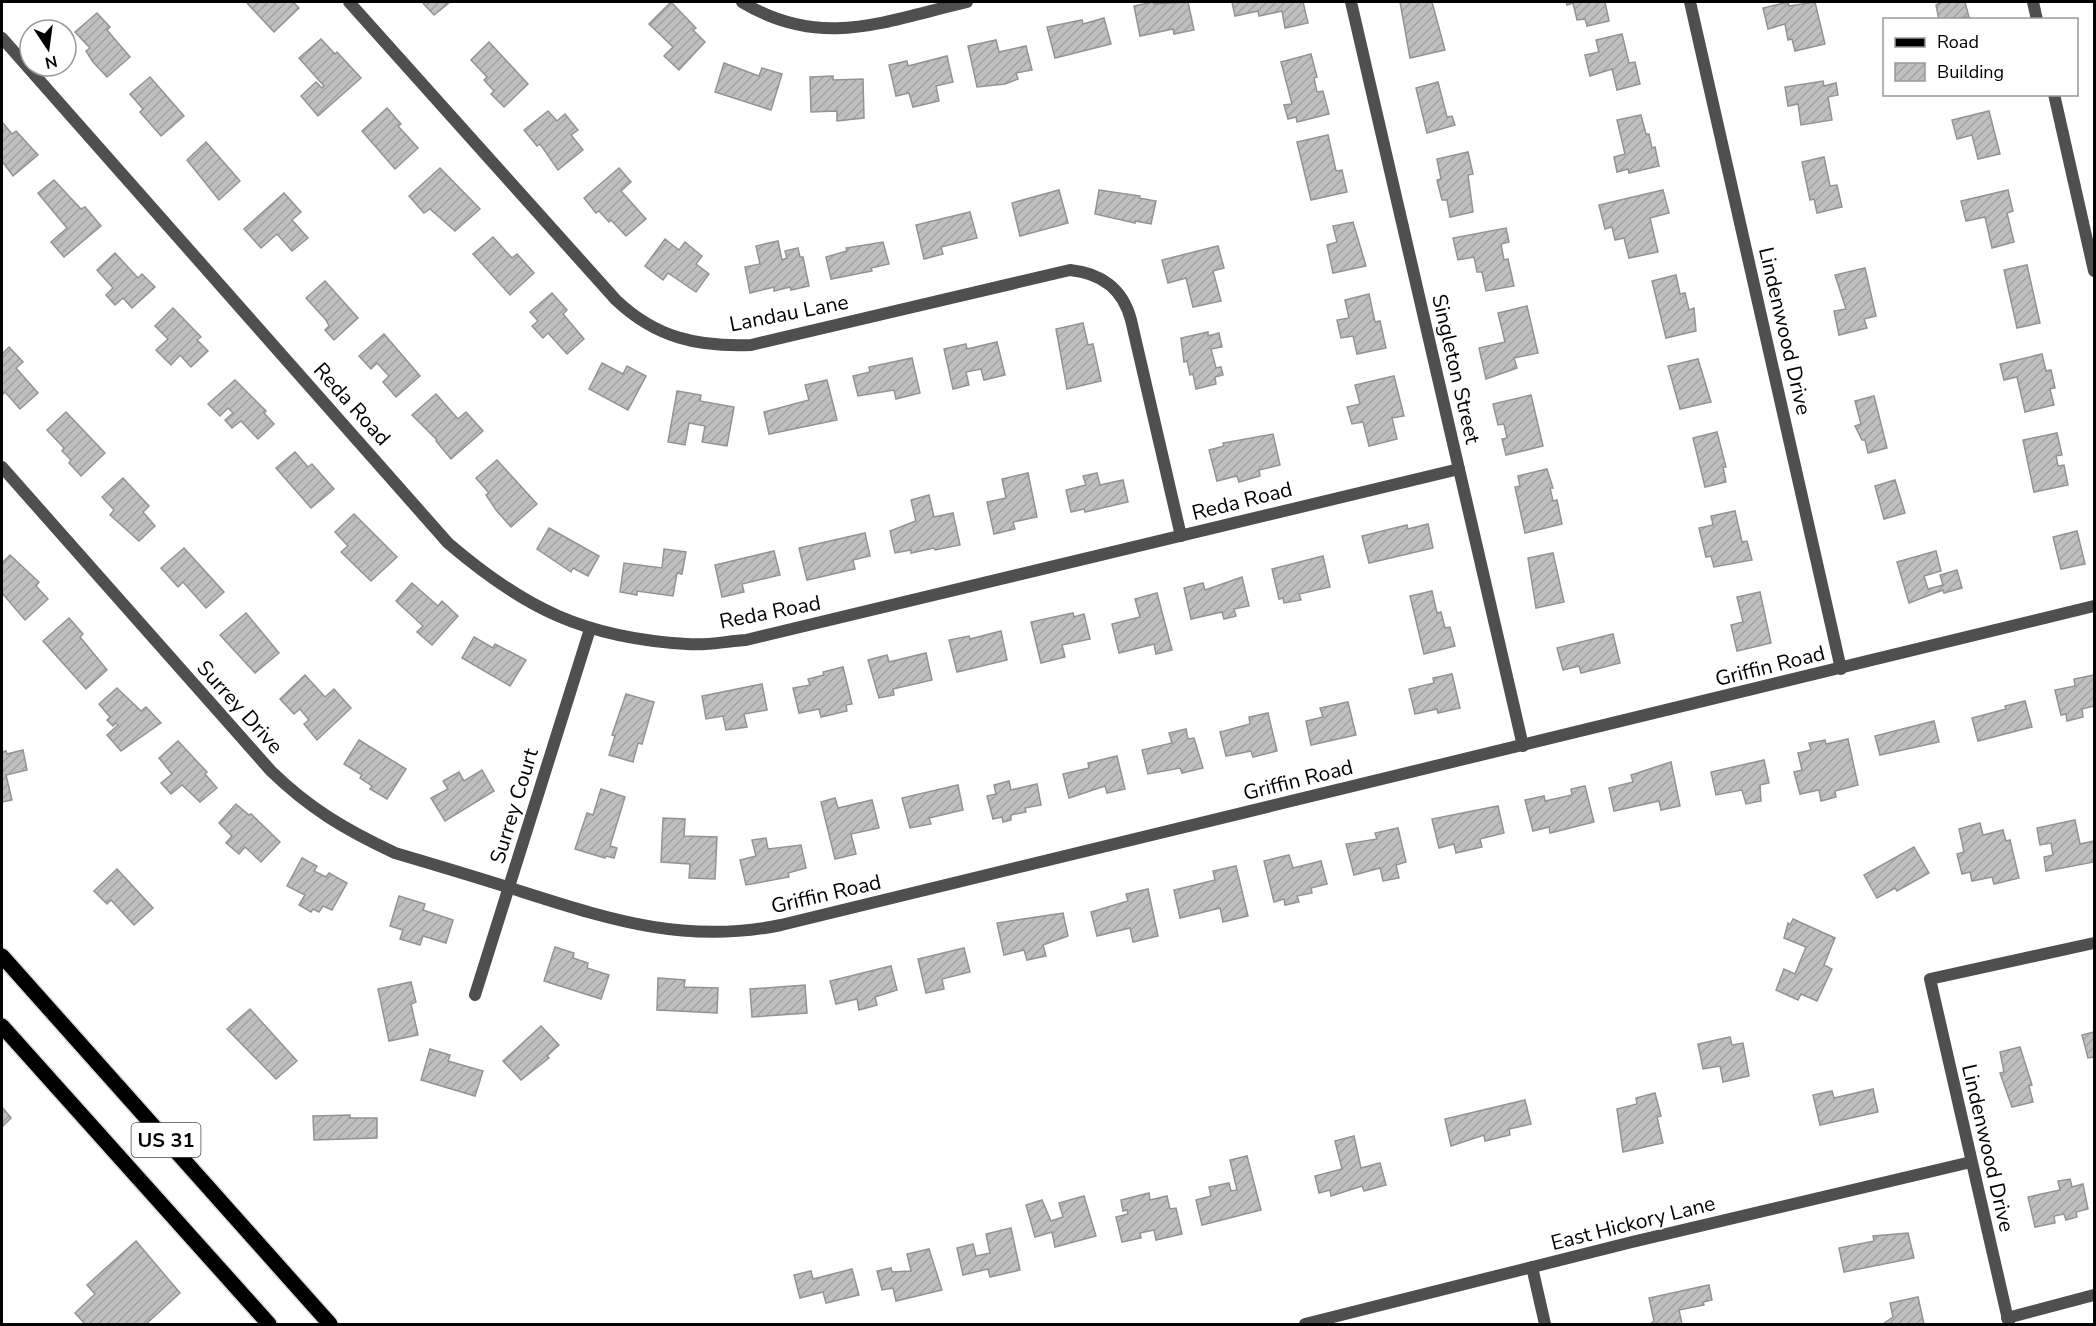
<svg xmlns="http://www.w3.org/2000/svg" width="2096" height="1326" font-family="'Nunito Sans',sans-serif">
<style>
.building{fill:url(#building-hatch);stroke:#939393;stroke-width:1.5}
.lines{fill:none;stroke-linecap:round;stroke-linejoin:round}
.primary-casing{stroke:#dbdbdb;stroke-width:18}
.minor{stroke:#4f4f4f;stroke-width:12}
.primary{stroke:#000;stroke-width:15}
.labels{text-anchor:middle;stroke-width:4.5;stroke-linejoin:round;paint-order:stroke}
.shield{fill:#fff;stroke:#4c4c4c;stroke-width:1.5}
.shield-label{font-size:20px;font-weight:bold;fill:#000}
.street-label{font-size:21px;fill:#000;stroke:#fff}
</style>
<defs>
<pattern id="building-hatch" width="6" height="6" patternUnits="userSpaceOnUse" patternTransform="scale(1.5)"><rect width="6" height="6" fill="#bfbfbf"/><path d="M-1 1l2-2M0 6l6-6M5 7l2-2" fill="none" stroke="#a2a2a2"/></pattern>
</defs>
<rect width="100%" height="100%" fill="#fff"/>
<g class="building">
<path d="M246,2H293L299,8L274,32Z"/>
<path d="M422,2H450L434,15Z"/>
<path d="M671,2L696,28L693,30L705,42L679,70L664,56L673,47L649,24Z"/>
<path d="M1153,2L1154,4L1188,2L1194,30L1174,34L1173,29L1140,36L1134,6Z"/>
<path d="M1232,2H1303L1308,23L1285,28L1282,11L1259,16L1258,11L1235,16Z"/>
<path d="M1400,2H1432L1445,50L1410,58Z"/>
<path d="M1566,2H1605L1609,21L1587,26L1585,19L1577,20L1573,3L1567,5Z"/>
<path d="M1788,2L1789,6L1815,2L1825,44L1795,51L1792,39L1788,40L1785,24L1768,29L1763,8Z"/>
<path d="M1941,2H1965L1969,17L1939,20L1936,5Z"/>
<path d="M97,13L110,27L107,30L130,57L107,77L93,62L86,51L90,48L75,32Z"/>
<path d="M1104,18L1111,44L1055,58L1047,27L1082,20L1083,24Z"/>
<path d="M1622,34L1629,63L1635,62L1640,84L1617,90L1612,69L1590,76L1585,55L1599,52L1596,40Z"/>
<path d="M321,39L335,54L337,52L361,78L318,116L301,96L316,82L322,88L324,86L299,58Z"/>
<path d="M996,40L999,52L1026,46L1032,70L1016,73L1018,79L1005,84L977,87L968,46Z"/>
<path d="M489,42L528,84L504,107L491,94L494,91L484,80L487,77L471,60Z"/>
<path d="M1311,54L1317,77L1314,78L1317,92L1323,91L1329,114L1297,122L1296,117L1288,119L1284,105L1292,104L1281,62Z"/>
<path d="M947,56L953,82L936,86L939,101L913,107L909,93L896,96L889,65L907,61L908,66Z"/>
<path d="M724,63L759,76L762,68L782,74L771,110L715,92Z"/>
<path d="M833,76V80L863,79L864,118L837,121V111L811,112L810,77Z"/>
<path d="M150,77L184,116L161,136L140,112L143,109L130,94Z"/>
<path d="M1823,81L1824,86L1836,83L1838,95L1828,97L1832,120L1801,125L1798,104L1788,106L1785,87Z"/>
<path d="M1438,82L1447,117L1452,116L1455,125L1427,133L1416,88Z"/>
<path d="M387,108L401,124L398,126L418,148L395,169L362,131Z"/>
<path d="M548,111L557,121L565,114L578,130L571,135L583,150L558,170L540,144L537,146L524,130Z"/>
<path d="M1989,111L2000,154L1978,159L1972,135L1957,139L1952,120Z"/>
<path d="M1641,115L1646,134H1649L1652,148L1655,147L1659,166L1629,173L1628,169L1617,172L1614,157L1625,154L1617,120Z"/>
<path d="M2,122L12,134L16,131L38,155L13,176L2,161Z"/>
<path d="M1328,135L1336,171L1342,170L1347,192L1311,200L1297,142Z"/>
<path d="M206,142L240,181L219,200L187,160Z"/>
<path d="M1468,152L1473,174L1468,175L1473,212L1450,217L1447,200H1442L1437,180L1441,179L1437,159Z"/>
<path d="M1824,157L1830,186L1837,185L1842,207L1817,213L1814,199L1810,200L1802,162Z"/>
<path d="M440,168L480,209L455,231L430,209L424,213L409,196Z"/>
<path d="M619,168L631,182L621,191L646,219L626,236L611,220L609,222L599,211L596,213L584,198Z"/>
<path d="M54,180L81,209L85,207L101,226L64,257L51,242L67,228L38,193Z"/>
<path d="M1059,190L1068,223L1020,236L1012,203Z"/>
<path d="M1099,190L1140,196L1139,198L1156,201L1151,224L1135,221V223L1095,214Z"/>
<path d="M1663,190L1669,213L1650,218L1658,252L1629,258L1624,238L1615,240L1612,227L1605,229L1599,205Z"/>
<path d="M2008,190L2013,211L2007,213L2014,242L1992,248L1985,217L1966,221L1961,201Z"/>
<path d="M284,193L301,212L292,220L308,238L292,251L277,234L261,248L244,229Z"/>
<path d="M970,212L977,238L941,247L943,254L924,259L916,225Z"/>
<path d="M1353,222L1366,266L1333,273L1327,245L1337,242L1333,226Z"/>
<path d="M1506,228L1509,242L1501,244L1504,260L1508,259L1514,286L1486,291L1482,272H1477L1474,257L1458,260L1453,238Z"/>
<path d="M493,237L512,258L517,254L534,273L510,295L473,254Z"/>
<path d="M665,239L679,250L685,242L702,256L696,264L709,274L696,292L668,273L663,280L645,266Z"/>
<path d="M778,241L782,260L787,258L785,251L798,248L800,257H803L809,286L791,290L790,287L774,291V287L750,293L745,267L760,264L756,246Z"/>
<path d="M883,242L889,264L871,268L872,271L831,279L826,257L847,251L846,248Z"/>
<path d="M1218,246L1224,268L1213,271L1221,301L1193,307L1186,278L1168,283L1162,260Z"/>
<path d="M115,253L138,278L142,274L155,287L132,308L123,298L115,305L106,295L113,288L97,270Z"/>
<path d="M2027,265L2040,323L2017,328L2004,270Z"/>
<path d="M1865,268L1876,316L1864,319L1867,328L1839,335L1834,311L1846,309L1835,275Z"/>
<path d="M1676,275L1680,294L1685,293L1689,310L1694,308L1696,331L1666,338L1652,281Z"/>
<path d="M325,281L358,318L334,340L325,330L329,326L326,320L306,298Z"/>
<path d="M552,293L567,310L563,314L584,339L567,354L548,333L543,338L532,326L538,321L530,312Z"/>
<path d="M1369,294L1375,322L1380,321L1386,348L1357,354L1353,336L1341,338L1337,320L1349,318L1345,300Z"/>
<path d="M1527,306L1538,353L1514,358L1517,368L1486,379L1479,348L1505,342L1498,313Z"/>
<path d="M173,308L201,337L197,340L208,351L191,367L180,355L171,365L156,350L168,339L155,326Z"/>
<path d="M1083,323L1088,345L1093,344L1101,381L1067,389L1056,329Z"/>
<path d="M1208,332V336L1219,333L1222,347L1211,349L1216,368L1221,367L1223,375L1215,377L1216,384L1196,389L1193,374L1190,375L1187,361L1184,362L1181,338Z"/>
<path d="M384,334L420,376L396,397L383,382L389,376L377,363L371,369L359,356Z"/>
<path d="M997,342L1005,375L984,380L981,369L966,372L969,385L953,389L944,349L966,344L967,349Z"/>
<path d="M9,347L23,362L16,368L38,393L20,409L5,392L2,395V354Z"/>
<path d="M2042,354L2046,371L2051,370L2055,388L2050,389L2054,405L2025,412L2017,377L2004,380L2000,364Z"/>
<path d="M912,358L920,393L896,399L894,390L858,396L853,376L870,372L869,367Z"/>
<path d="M1698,359L1711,402L1680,409L1668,366Z"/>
<path d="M602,363L623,374L627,366L646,376L628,410L589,389Z"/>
<path d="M1394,376L1404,416L1392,418L1397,439L1369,446L1363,422L1352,424L1347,407L1360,404L1355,385Z"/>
<path d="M235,380L266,411L264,413L274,424L258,439L241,421L232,428L225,420L233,413L228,408L220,416L208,404Z"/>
<path d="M827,380L837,420L769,434L764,412L809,400L805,385Z"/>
<path d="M677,391L701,395L700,401L734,407L727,446L702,442L705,426L689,423L685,445L668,442Z"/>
<path d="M436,394L458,419L466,412L483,431L451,459L436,441L437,440L412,415Z"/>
<path d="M1531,395L1543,446L1506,455L1502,439L1507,438L1504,424L1498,425L1493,404Z"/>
<path d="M1874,396L1887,448L1868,453L1865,440H1862L1855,426L1861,424L1855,401Z"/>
<path d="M66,412L105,453L81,476L69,463L71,460L62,451L64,448L47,430Z"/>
<path d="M1717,432L1726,467H1723L1726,482L1705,487L1693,438Z"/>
<path d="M2057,433L2062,455L2056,456L2058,466L2064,465L2068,485L2034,492L2023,440Z"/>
<path d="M1273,434L1280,465L1259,470L1260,476L1239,482L1237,476L1217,481L1209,450L1224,446L1223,443Z"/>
<path d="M295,452L308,467L312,464L334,489L311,508L276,468Z"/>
<path d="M497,460L537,504L511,527L496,510L486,495L489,493L476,478Z"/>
<path d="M1547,469L1553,488H1550L1553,501L1557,500L1562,524L1525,533L1515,487L1520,486L1518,476Z"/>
<path d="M1028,473L1037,517L1013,522L1015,529L994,534L987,502L1006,498L1002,479Z"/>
<path d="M1097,473L1100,485L1123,480L1128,502L1085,512L1084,509L1071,512L1066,490L1086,485L1083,476Z"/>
<path d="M123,478L149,506L143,512L155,526L139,541L110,515L114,510L102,497Z"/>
<path d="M1895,480L1905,513L1884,519L1875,486Z"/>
<path d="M929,495L934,517L953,513L960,545L935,550L934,548L911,553V550L895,553L890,531L916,521L911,500Z"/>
<path d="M1735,511L1742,542L1747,541L1752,560L1714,567L1711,556L1706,557L1699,528L1713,525L1711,516Z"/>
<path d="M354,514L397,557L371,581L341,552L348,546L335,532Z"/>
<path d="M1428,524L1433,548L1369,563L1362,536L1407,525L1408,529Z"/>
<path d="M549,528L599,556L588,576L573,568L571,572L537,549Z"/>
<path d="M2077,531L2085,564L2061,569L2053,537Z"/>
<path d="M865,533L870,556L853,560L855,569L807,580L799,548Z"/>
<path d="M184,548L224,592L206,608L183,582L178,587L161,568Z"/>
<path d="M664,549L686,552L682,574L677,573L673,596L637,591V595L620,592L624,563L662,568Z"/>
<path d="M774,551L780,575L742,584L744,592L722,597L715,565Z"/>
<path d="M1936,551L1941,571L1924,576L1928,589L1943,585L1940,575L1957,570L1962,588L1944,593L1943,590L1909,603L1897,562Z"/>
<path d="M1553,553L1564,602L1536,608L1528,558Z"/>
<path d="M10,555L39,582L36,586L48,599L25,620L2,593V563Z"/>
<path d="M1323,556L1330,587L1299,594L1301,600L1284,603L1283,598L1279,599L1272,569Z"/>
<path d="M1242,577L1249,606L1234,609L1236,616L1224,619L1222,612L1191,619L1184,588L1203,583L1205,590Z"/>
<path d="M412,583L438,606L442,601L458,616L432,645L417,632L423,626L396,601Z"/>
<path d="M1432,591L1437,613L1441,612L1445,628L1450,627L1455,646L1424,654L1410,596Z"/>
<path d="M1760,592L1771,643L1737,651L1731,625L1743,622L1737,597Z"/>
<path d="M1157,593L1172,650L1156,654L1154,644L1119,653L1112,624L1140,617L1135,599Z"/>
<path d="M246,613L279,653L255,673L220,635Z"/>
<path d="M1073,613L1074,617L1084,614L1090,639L1062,645L1065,657L1041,663L1031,622Z"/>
<path d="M69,618L83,634L80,637L107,670L86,689L43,641Z"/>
<path d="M1001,631L1007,660L957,672L949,640L969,636L970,639Z"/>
<path d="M1613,634L1620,663L1581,673L1579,666L1563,670L1557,648Z"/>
<path d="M474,637L493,648L495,644L526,660L510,686L462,658Z"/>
<path d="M926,653L932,680L893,689L894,695L879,698L868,660L887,655L889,662Z"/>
<path d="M843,667L852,704L846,705L847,711L821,717L819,709L799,713L793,688L810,685L808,679L824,675L823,672Z"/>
<path d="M1452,674L1460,708L1438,713L1437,709L1415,714L1409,689L1434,683L1433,678Z"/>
<path d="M305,675L325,697L334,689L351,708L317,740L304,724L309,720L300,709L294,714L280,699Z"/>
<path d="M2094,675V706L2082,709L2083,717L2067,721L2066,714L2061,715L2055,690L2075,686L2074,679Z"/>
<path d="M762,684L767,710L744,714L747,727L726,730L723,716L706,719L702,696Z"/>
<path d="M117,688L141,711L146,707L161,723L121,751L107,735L118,725L116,723L113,726L107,720L110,717L99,704Z"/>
<path d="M626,694L654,702L642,744L638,743L633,762L609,755L615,736L612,735Z"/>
<path d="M2025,701L2032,727L1978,741L1972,718L2006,709L2005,706Z"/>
<path d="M1348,702L1356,735L1311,745L1306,721L1323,717L1320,708Z"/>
<path d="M1268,713L1277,751L1253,757L1251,751L1226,756L1220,732L1250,724L1249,717Z"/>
<path d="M1934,721L1939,742L1880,755L1875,736Z"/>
<path d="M1186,729L1188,739L1194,738L1203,768L1182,773L1180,768L1148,774L1142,750L1172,743L1169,733Z"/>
<path d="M1848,739L1858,785L1835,791L1836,797L1821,801L1819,790L1800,794L1794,772L1802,770L1798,753L1811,750L1809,743L1825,740L1826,744Z"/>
<path d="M359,740L406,769L387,799L370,789L372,786L360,778L362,775L344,764Z"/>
<path d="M178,741L207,772L205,774L217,788L200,802L182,785L171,794L161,783L172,774L159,758Z"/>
<path d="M23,750L27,770L6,775L12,800L2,802V752L6,751L7,754Z"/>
<path d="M1117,756L1125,789L1107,793L1105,786L1069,798L1063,774L1089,768L1088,763Z"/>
<path d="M1764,760L1769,783L1760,785L1761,801L1746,804L1742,790L1716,795L1711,772Z"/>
<path d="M1671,762L1680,806L1661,810L1659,801L1614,811L1609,788L1633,782L1631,775Z"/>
<path d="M482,770L494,791L445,821L431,798L448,789L443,781L459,772L464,781Z"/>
<path d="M1009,781L1011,790L1037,784L1041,805L1025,808L1026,812L1011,815V820L1003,822L1002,817L993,819L987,796L996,794L994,785Z"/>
<path d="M958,785L963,810L929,818L931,824L910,828L902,798Z"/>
<path d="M1585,786L1594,822L1550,833L1549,827L1533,831L1525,800L1544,796L1545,801L1572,795L1571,789Z"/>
<path d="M601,789L625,797L610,846L617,848L614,858L606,856L605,858L575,849L587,813L593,815Z"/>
<path d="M835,798L838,808L872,800L879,828L851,834L856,854L835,859L821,802Z"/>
<path d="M236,804L249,815L251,814L280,842L261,862L245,847L239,854L226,843L232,836L219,823Z"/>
<path d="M1498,806L1504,833L1480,839L1482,847L1456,853L1454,844L1439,848L1432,819Z"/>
<path d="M663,818L685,819L684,836L717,837L715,879L689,878L690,864L661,862Z"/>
<path d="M2075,820L2080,844L2094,841V862L2046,871L2044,857L2053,855L2051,843L2040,845L2037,828Z"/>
<path d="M1980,823L1983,835L2003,830L2006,841L2010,840L2019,878L1994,884L1992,877L1972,881L1970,872L1962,874L1957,854L1964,852L1959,829Z"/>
<path d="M1398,828L1406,862L1396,865L1399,878L1383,881L1380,868L1354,875L1346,844L1377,839L1375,833Z"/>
<path d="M766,838L768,849L801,845L806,868L788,873L789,877L746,885L740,860L756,856L752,840Z"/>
<path d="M1914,847L1929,873L1897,891L1895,888L1877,898L1864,875Z"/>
<path d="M1289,855L1293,868L1321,861L1327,884L1311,888L1312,893L1297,896L1299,902L1285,905L1284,899L1274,902L1264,861Z"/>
<path d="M302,858L317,866L314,871L326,877L329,873L347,883L332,910L323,906L319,912L313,909L311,912L299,905L305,895L287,886Z"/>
<path d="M1236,866L1248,916L1223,922L1220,908L1180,918L1174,890L1215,880L1213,871Z"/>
<path d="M117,869L153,908L134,925L111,900L107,904L94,891Z"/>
<path d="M1148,889L1158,936L1133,942L1130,928L1097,936L1091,912L1128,901L1126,894Z"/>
<path d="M399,896L425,904L423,910L453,920L446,943L423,936L420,945L400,939L403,930L390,926Z"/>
<path d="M1063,913L1068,936L1043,945L1046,956L1027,960L1024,950L1004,955L997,923Z"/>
<path d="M1793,919L1835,938L1824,965L1832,969L1817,1001L1801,994L1798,1000L1776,990L1784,969L1795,974L1806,947L1784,938L1788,923L1790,925Z"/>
<path d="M555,947L574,953L573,958L588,963L587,968L609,975L601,999L544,981Z"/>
<path d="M964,948L970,972L942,979L944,989L926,993L918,959Z"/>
<path d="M891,966L897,990L875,997L877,1005L859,1010L857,999L836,1004L830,981Z"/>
<path d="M658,978L685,980L684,987L718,988L717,1013L657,1010Z"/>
<path d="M411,982L416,1002L411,1004L418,1035L389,1041L378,989Z"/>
<path d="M805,985L807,1013L752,1017L750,989Z"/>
<path d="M250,1009L297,1061L276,1079L227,1029Z"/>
<path d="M541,1026L559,1045L547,1056L549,1058L521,1080L503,1061Z"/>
<path d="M2094,1032V1057L2088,1058L2082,1035Z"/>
<path d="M1730,1037L1732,1045L1743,1043L1749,1076L1723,1082L1720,1066L1703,1069L1698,1044Z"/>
<path d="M2020,1047L2032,1085L2029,1086L2033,1102L2012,1107L2000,1073L2004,1072L2000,1052Z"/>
<path d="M430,1049L450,1055L448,1061L483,1071L475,1096L421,1080Z"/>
<path d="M1873,1089L1878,1112L1820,1125L1813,1095L1832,1091L1834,1098Z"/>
<path d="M1655,1093L1661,1116L1657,1117L1663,1143L1623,1152L1617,1109L1637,1104L1636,1098Z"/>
<path d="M1525,1100L1531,1124L1509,1129L1510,1135L1485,1141L1484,1135L1451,1146L1445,1119Z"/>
<path d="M2,1107L11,1118L2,1127Z"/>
<path d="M350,1115V1118H377V1138L314,1140L313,1116Z"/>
<path d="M1354,1136L1361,1168L1380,1163L1386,1185L1364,1191L1362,1186L1331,1196L1330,1190L1319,1193L1315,1176L1342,1169L1335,1141Z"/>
<path d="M1247,1156L1261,1210L1202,1225L1196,1200L1211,1196L1209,1187L1229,1183L1231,1191L1237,1190L1230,1160Z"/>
<path d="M2070,1179L2072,1187L2083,1184L2088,1209L2076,1212L2077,1217L2066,1220L2064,1214L2054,1216L2055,1223L2035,1227L2028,1197L2060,1190L2058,1181Z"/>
<path d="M1149,1193L1150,1200L1167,1196L1170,1209L1176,1208L1182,1234L1156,1240L1154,1230L1140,1233L1141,1238L1122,1242L1116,1217L1128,1214L1127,1210L1123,1211L1121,1200Z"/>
<path d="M1084,1196L1096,1236L1055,1247L1052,1232L1035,1237L1026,1205L1042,1200L1051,1221L1063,1217L1059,1203Z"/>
<path d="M1011,1228L1020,1270L990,1277L988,1269L963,1275L957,1248L973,1244L976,1256L990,1253L986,1234Z"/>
<path d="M1908,1233L1914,1258L1844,1272L1839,1248L1874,1241L1873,1236Z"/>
<path d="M136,1241L180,1293L146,1324H85L75,1313L95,1294L87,1285Z"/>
<path d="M929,1249L942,1290L896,1301L893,1288L882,1290L877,1271L891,1268L892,1272L911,1271L907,1254Z"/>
<path d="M852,1269L859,1295L826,1303L823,1292L800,1298L794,1275L811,1271L813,1279Z"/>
<path d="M1709,1285L1712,1300L1703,1302L1704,1305L1679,1310L1682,1324H1650L1654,1321L1649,1298Z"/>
<path d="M1918,1297L1924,1324H1883L1893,1317L1890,1303Z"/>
</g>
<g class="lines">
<g class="primary-casing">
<g id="primary">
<path d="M2,956L330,1324"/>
<path d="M2,1026L269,1324"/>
</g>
</g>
<g class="minor">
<path d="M349,2L616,300C656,338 698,347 751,345L1070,270C1101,273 1123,289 1131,320L1181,536"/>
<path d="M742,2C821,50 885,21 967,2"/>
<path d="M1351,2L1523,746"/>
<path d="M1690,2L1841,669"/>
<path d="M2033,2L2037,20"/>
<path d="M2,38L448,543C525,609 585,638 687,644C707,646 727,641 746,640L1459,469"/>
<path d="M2054,94L2094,271"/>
<path d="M2,467L271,771C310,809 346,830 395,853C439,866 483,879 526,893C614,921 688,944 781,925L2094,606"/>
<path d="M475,995L590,629"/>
<path d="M1532,1267L1545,1324"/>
<path d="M2007,1318L2094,1295"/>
<path d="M1305,1324L1632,1242L1971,1162"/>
<path d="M2009,1324L1930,979L2094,943"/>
</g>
<use href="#primary" class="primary"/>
</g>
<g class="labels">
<rect class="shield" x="131.5" y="1123" width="69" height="34" rx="4.5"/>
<g class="shield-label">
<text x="166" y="1147">US 31</text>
</g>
<g class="street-label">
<text transform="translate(789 313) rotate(-11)" y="7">Landau Lane</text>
<text transform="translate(1785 331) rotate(77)" y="7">Lindenwood Drive</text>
<text transform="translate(1456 369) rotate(77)" y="7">Singleton Street</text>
<text transform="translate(352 404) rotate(48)" y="7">Reda Road</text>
<text transform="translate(1242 501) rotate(-14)" y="7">Reda Road</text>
<text transform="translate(770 612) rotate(-11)" y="7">Reda Road</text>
<text transform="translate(1770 666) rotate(-14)" y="7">Griffin Road</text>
<text transform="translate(240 707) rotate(48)" y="7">Surrey Drive</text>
<text transform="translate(1298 780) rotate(-14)" y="7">Griffin Road</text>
<text transform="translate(514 806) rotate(-73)" y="7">Surrey Court</text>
<text transform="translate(826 894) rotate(-13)" y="7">Griffin Road</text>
<text transform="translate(1988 1148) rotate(77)" y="7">Lindenwood Drive</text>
<text transform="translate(1633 1223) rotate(-14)" y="7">East Hickory Lane</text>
</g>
</g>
<rect width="2096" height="1326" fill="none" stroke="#000000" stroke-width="6"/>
<rect x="1883" y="18" width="195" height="78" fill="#ffffff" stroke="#999999" stroke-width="1.5"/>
<rect x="1895" y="38" width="30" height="9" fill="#000000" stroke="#999999" stroke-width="1.5"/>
<text x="1937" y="48" font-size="18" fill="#000000">Road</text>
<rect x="1895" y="63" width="30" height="18" fill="url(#building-hatch)" stroke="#999999" stroke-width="1.5"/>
<text x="1937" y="78" font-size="18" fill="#000000">Building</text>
<g transform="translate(48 48) rotate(167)"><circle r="28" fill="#ffffff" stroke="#999999" stroke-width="1.5"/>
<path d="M0-4.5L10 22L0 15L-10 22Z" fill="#000000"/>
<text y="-9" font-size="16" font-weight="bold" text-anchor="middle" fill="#000000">N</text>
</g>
</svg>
